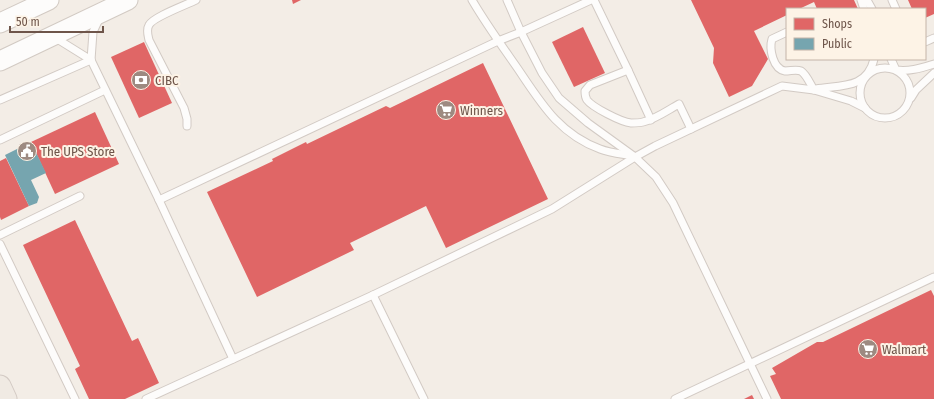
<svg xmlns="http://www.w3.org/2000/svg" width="934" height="399" font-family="'Fira Sans Condensed',sans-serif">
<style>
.shops{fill:#e06666}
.public{fill:#76a5af}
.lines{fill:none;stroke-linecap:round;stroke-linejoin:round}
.lane-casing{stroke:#d2cac4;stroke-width:9}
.secondary-casing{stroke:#d2cac3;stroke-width:21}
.primary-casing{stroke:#d3cac4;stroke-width:23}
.lane{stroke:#fdfcfb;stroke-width:7}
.secondary{stroke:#fdfcfb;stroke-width:19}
.primary{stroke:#f0eae3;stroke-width:21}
.labels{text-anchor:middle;stroke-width:4;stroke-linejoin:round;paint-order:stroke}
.poi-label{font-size:13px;fill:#6e554a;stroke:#fdf3e6;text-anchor:start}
</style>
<rect width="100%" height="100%" fill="#f3ede6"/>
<g class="shops">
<path d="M292,0H301L293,4Z"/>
<path d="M691,0H854L858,9H817L814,2L799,9H787V15L754,31L768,59L752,86L729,97L713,63L714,48Z"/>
<path d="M908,0H934V14L925,18V9H912Z"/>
<path d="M583,27L605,73L574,87L552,42Z"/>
<path d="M144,42L172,103L139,118L111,57Z"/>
<path d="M483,63L548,199L446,248L426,206L350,243L354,250L257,297L207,192L273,161L272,159L306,142L307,144L386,106L390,108Z"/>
<path d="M95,112L119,164L55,194L31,142Z"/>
<path d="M6,158L29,206L1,220L0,217V161Z"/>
<path d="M75,220L132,341L138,338L159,383L125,399H89L75,369L80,366L23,245Z"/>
<path d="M931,290L934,296V399H781L770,376L776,374L772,368L817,342H823Z"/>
<path d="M752,395L754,399H744Z"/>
</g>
<path class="public" d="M31,142L46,173L31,180L39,197L37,203L29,206L5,155Z"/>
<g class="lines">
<g class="lane-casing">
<g id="lane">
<path d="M472,0C486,24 502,46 518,69C541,103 559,134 600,149C610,153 622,154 633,156"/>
<path d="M507,0L521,32L542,73L559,98L588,123L635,157L656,177L673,203L767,399"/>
<path d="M594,0L628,70L651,120"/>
<path d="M861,0L864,9"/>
<path d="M867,0L872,9"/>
<path d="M892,0L896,9"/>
<path d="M99,19L93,32L91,60L159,200L233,359"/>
<path d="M787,32L772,39C769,49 773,69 785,71C791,71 796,69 801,71C807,75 810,84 814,90"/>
<path d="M54,37L91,60"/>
<path d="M925,42L934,38"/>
<path d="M891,59L896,70C909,72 921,68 934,64"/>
<circle cx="885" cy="93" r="25"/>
<path d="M628,70L590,85L585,91C585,94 585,97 587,100C592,107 621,122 631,123C635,123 639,123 643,122C656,119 668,110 679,104L691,129"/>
<path d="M816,89C841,85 867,89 874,59"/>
<path d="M911,98L916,90L934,73"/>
<path d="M0,100L91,60"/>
<path d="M187,126V119L184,108L149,40C148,35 146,30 149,25C153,17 186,5 196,0"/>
<path d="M0,140L105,90"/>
<path d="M159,200L498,41L521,32L591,0"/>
<path d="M0,235L80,196"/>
<path d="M0,244L75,399"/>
<path d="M373,295L424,399"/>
<path d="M146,399L373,295L552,209L635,157L655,146L782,86L814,90L851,101L865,108"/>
<path d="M675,399L934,277"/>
</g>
</g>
<g class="secondary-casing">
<g id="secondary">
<path d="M0,23L49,0"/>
<path d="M0,61L128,0"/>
</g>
</g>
<g class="primary-casing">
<path id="primary" d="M0,386L6,399"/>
</g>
<use href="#lane" class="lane"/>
<use href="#secondary" class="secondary"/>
<use href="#primary" class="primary"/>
</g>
<defs>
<g id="bank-disc" transform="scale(1)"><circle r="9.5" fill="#9d8a81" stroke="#fdf3e6"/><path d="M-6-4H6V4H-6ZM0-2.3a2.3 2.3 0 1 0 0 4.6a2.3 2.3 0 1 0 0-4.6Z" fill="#fff"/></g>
<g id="supermarket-disc" transform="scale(1)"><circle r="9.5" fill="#9d8a81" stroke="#fdf3e6"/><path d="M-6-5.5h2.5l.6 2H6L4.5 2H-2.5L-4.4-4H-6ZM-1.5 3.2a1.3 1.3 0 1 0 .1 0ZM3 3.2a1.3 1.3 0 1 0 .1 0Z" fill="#fff"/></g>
<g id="civic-disc" transform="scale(1)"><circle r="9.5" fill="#9d8a81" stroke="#fdf3e6"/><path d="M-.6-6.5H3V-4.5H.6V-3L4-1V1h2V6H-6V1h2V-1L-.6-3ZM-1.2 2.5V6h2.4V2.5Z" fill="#fff"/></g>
</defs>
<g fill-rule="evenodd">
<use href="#bank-disc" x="141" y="80"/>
<use href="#supermarket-disc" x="446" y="110"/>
<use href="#civic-disc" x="27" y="151"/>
<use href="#supermarket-disc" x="868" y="349"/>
</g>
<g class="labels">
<g class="poi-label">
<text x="155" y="85">CIBC</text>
<text x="460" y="115">Winners</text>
<text x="41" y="156">The UPS Store</text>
<text x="882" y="354">Walmart</text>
</g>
</g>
<rect x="786" y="8" width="140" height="52" fill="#fdf3e6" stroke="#c4b4a8"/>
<rect x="794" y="18" width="20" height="12" fill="#e06666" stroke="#c4b4a8"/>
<text x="822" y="28" font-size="12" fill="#6e554a">Shops</text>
<rect x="794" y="38" width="20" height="12" fill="#76a5af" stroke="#c4b4a8"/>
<text x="822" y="48" font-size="12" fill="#6e554a">Public</text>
<path d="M10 26v6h93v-6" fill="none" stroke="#6e554a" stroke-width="2"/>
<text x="16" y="26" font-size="12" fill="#6e554a" stroke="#fdf3e6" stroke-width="3" paint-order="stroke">50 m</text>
</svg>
